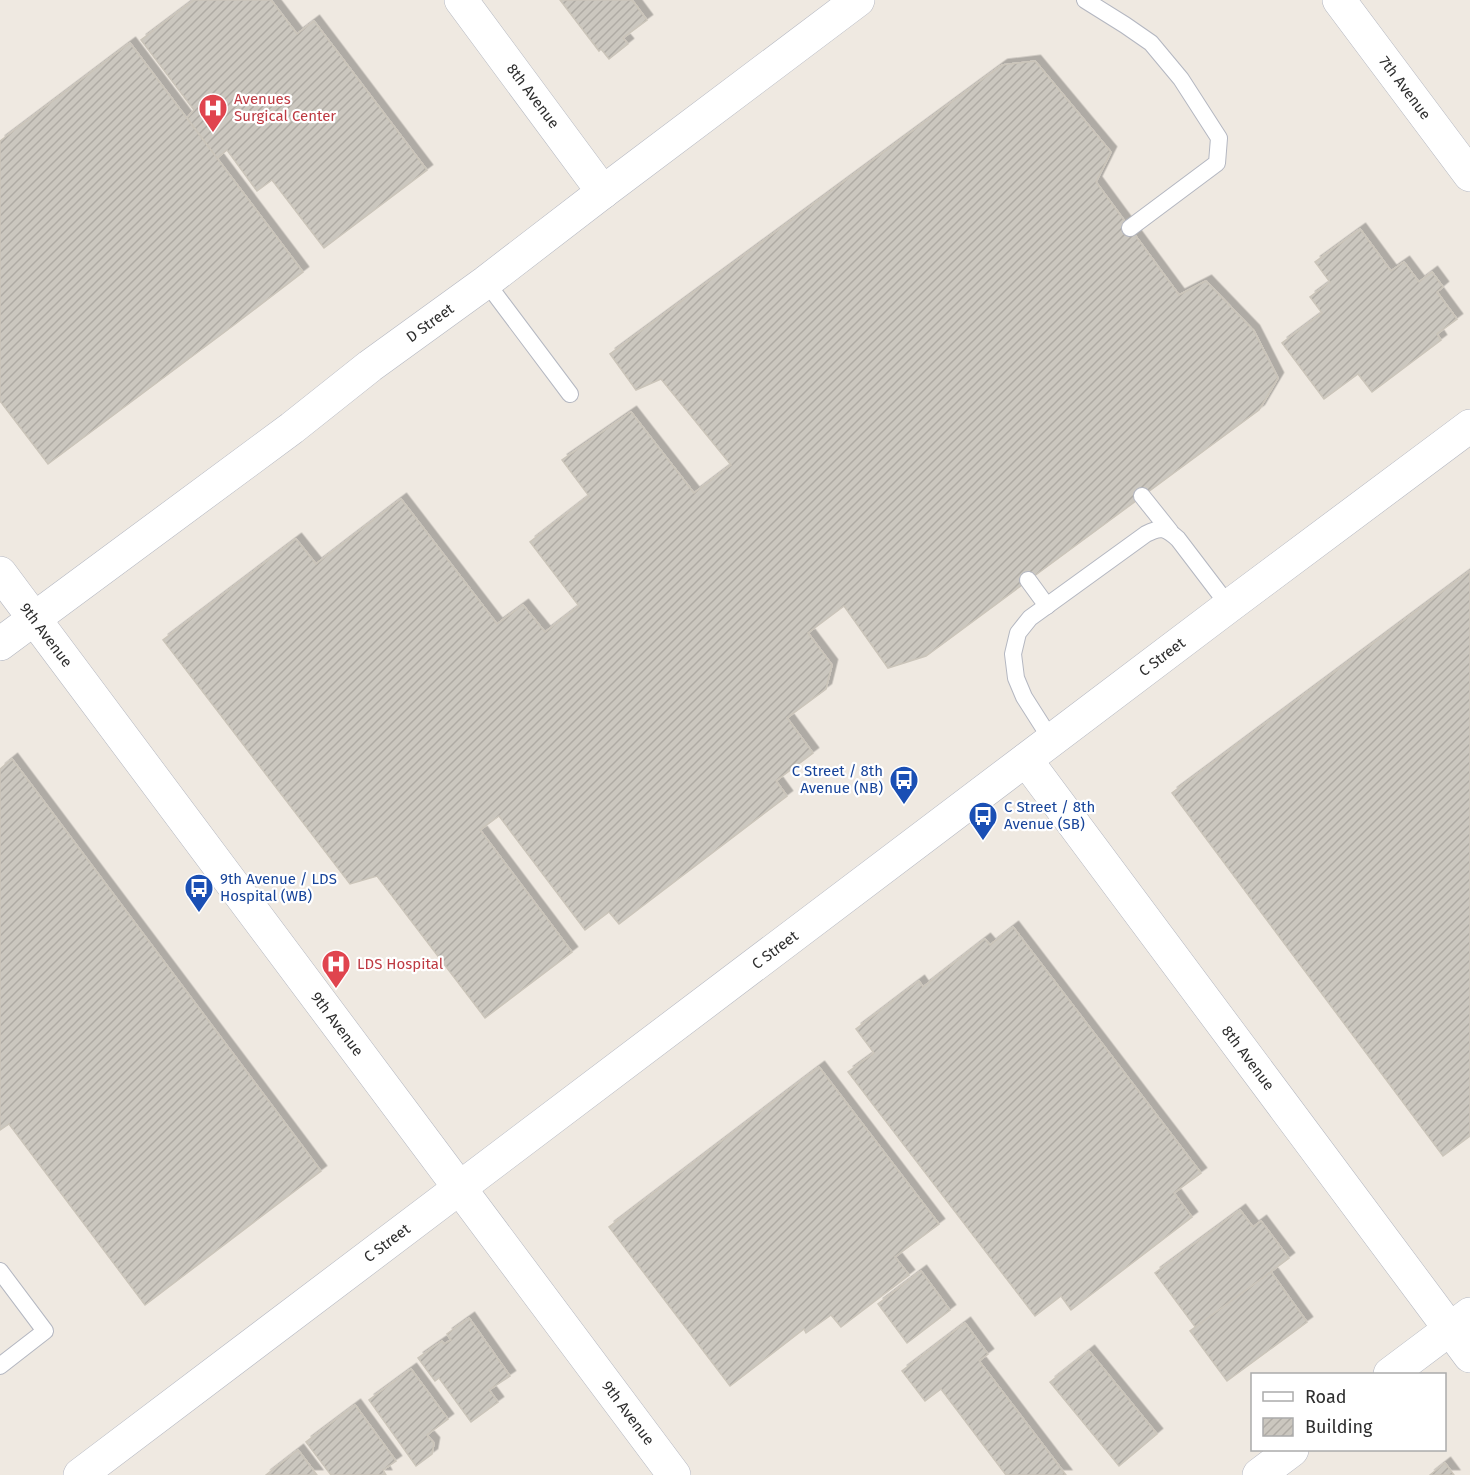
<svg xmlns="http://www.w3.org/2000/svg" width="1470" height="1475" font-family="'Fira Sans',sans-serif">
<style>
.building{fill:url(#building-hatch);stroke:#cbc5ba;stroke-width:1.5;filter:url(#shadow)}
.lines{fill:none;stroke-linecap:round;stroke-linejoin:round}
.service-casing{stroke:#b4b7c1;stroke-width:18}
.minor-casing{stroke:#b4b7c1;stroke-width:34}
.tertiary-casing{stroke:#b4b7c1;stroke-width:34}
.service{stroke:#fff;stroke-width:16}
.minor{stroke:#fff;stroke-width:33}
.tertiary{stroke:#fff;stroke-width:33}
.labels{text-anchor:middle;stroke-width:4.5;stroke-linejoin:round;paint-order:stroke}
.street-label{font-size:15px;fill:#2e2e2e;stroke:#fff}
.health-label{font-size:15px;fill:#be3a42;stroke:#fff;text-anchor:start}
.transit-label{font-size:15px;fill:#164399;stroke:#fff;text-anchor:start}
</style>
<defs>
<pattern id="building-hatch" width="6" height="6" patternUnits="userSpaceOnUse" patternTransform="scale(1.5)"><rect width="6" height="6" fill="#cbc7bf"/><path d="M-1 1l2-2M0 6l6-6M5 7l2-2" fill="none" stroke="#afaba4"/></pattern>
<filter id="shadow"><feDropShadow dx="5.5" dy="-5.5" stdDeviation="0" flood-color="#0004"/></filter>
</defs>
<rect width="100%" height="100%" fill="#efe9e1"/>
<g class="building">
<path d="M194,0H271L297,34L314,21L427,170L324,248L272,180L257,191L227,150L217,158L187,118L194,110L141,40Z"/>
<path d="M560,0H632L647,20L623,38L628,44L609,59L601,49L599,51Z"/>
<path d="M130,43L303,272L234,325L48,464L0,401V141Z"/>
<path d="M1035,61L1111,152L1096,182L1179,295L1206,281L1254,331L1278,378L1259,410L926,656L888,668L844,606L808,633L832,665L826,689L787,718L813,753L776,781L787,796L619,924L609,912L585,930L499,816L480,830L572,952L485,1018L377,876L350,884L163,640L296,539L316,564L401,499L497,624L523,605L545,632L579,606L530,542L589,496L562,460L631,412L694,493L731,465L661,379L636,390L610,354L1002,65Z"/>
<path d="M1360,229L1391,271L1404,262L1419,282L1432,272L1443,287L1437,292L1457,319L1437,334L1441,340L1372,392L1358,374L1324,399L1282,343L1322,313L1310,297L1330,282L1315,262Z"/>
<path d="M1470,571V1136L1443,1156L1172,793Z"/>
<path d="M12,759L321,1171L145,1305L9,1124L0,1130V769Z"/>
<path d="M1013,927L1201,1173L1174,1193L1192,1217L1071,1310L1061,1296L1035,1316L848,1072L874,1053L856,1029L919,981L923,987L985,939L990,945Z"/>
<path d="M819,1067L939,1224L895,1257L909,1275L841,1327L831,1315L806,1333L804,1329L730,1386L609,1227Z"/>
<path d="M1240,1210L1253,1227L1261,1221L1289,1258L1196,1328L1155,1273Z"/>
<path d="M921,1271L950,1310L907,1343L878,1304Z"/>
<path d="M1271,1272L1307,1322L1227,1381L1190,1331Z"/>
<path d="M469,1318L510,1376L489,1390L498,1402L471,1422L439,1378L435,1381L418,1358L442,1341L444,1344L451,1340L447,1334Z"/>
<path d="M965,1323L988,1354L979,1361L1066,1475H1006L941,1389L925,1401L902,1371Z"/>
<path d="M1089,1351L1157,1434L1119,1466L1050,1382Z"/>
<path d="M411,1369L448,1419L427,1435L434,1443L432,1454L416,1466L369,1400Z"/>
<path d="M355,1405L396,1461L383,1470L386,1475H331L306,1442Z"/>
<path d="M298,1450L317,1475H266Z"/>
<path d="M1445,1463L1454,1475H1430Z"/>
</g>
<g class="lines">
<g class="service-casing">
<g id="service">
<path d="M1085,0L1125,25L1151,43L1181,79L1219,138L1217,163L1130,228"/>
<path d="M486,282L570,394"/>
<path d="M1142,496L1170,531"/>
<path d="M1028,580L1047,606"/>
<path d="M1052,741L1024,697L1016,678L1013,654L1018,633L1030,618L1146,534C1161,526 1166,528 1178,539L1229,606"/>
<path d="M0,1271L45,1331L0,1366"/>
</g>
</g>
<g class="minor-casing">
<g id="minor">
<path d="M461,0L603,192"/>
<path d="M1339,0L1470,175"/>
<path d="M0,573L674,1475"/>
<path d="M0,644L292,428L370,366L486,282L603,192L858,0"/>
<path d="M1026,760L1470,1356"/>
<path d="M80,1475L1229,606L1470,426"/>
</g>
</g>
<g class="tertiary-casing">
<g id="tertiary">
<path d="M1390,1374L1470,1314"/>
<path d="M1259,1475L1292,1450"/>
</g>
</g>
<use href="#service" class="service"/>
<use href="#minor" class="minor"/>
<use href="#tertiary" class="tertiary"/>
</g>
<defs>
<g id="hospital-pin" transform="scale(1.5)"><path d="M0 17L-7.5 6A9.5 9.5 0 1 1 7.5 6Z" fill="#e0444e" stroke="#fff"/><path d="M-5-5h3v3.5h4V-5h3V5h-3V1.5h-4V5h-3Z" fill="#fff"/></g>
<g id="bus-pin" transform="scale(1.5)"><path d="M0 17L-7.5 6A9.5 9.5 0 1 1 7.5 6Z" fill="#1a4fb4" stroke="#fff"/><path d="M-5-6H5V4H4V6H2V4H-2V6H-4V4H-5ZM-3.5-4V0h7V-4ZM-3.5 1.2v1.5H-2V1.2ZM2 1.2v1.5H3.5V1.2Z" fill="#fff"/></g>
</defs>
<g fill-rule="evenodd">
<use href="#hospital-pin" x="213" y="108"/>
<use href="#bus-pin" x="904" y="780"/>
<use href="#bus-pin" x="983" y="816"/>
<use href="#bus-pin" x="199" y="888"/>
<use href="#hospital-pin" x="336" y="964"/>
</g>
<g class="labels">
<g class="street-label">
<text transform="translate(1405 88) rotate(53)" y="5">7th Avenue</text>
<text transform="translate(533 96) rotate(53)" y="5">8th Avenue</text>
<text transform="translate(430 323) rotate(-36)" y="5">D Street</text>
<text transform="translate(46 635) rotate(53)" y="5">9th Avenue</text>
<text transform="translate(1162 657) rotate(-37)" y="5">C Street</text>
<text transform="translate(775 950) rotate(-37)" y="5">C Street</text>
<text transform="translate(337 1024) rotate(53)" y="5">9th Avenue</text>
<text transform="translate(1248 1058) rotate(53)" y="5">8th Avenue</text>
<text transform="translate(387 1243) rotate(-37)" y="5">C Street</text>
<text transform="translate(628 1413) rotate(53)" y="5">9th Avenue</text>
</g>
<g class="health-label">
<text x="234" y="104">Avenues<tspan x="234" dy="17">Surgical Center</tspan></text>
<text x="357" y="969">LDS Hospital</text>
</g>
<g class="transit-label">
<text x="883" y="776" text-anchor="end">C Street / 8th<tspan x="883" dy="17">Avenue (NB)</tspan></text>
<text x="1004" y="812">C Street / 8th<tspan x="1004" dy="17">Avenue (SB)</tspan></text>
<text x="220" y="884">9th Avenue / LDS<tspan x="220" dy="17">Hospital (WB)</tspan></text>
</g>
</g>
<rect x="1251" y="1373" width="195" height="78" fill="#ffffff" stroke="#ababab" stroke-width="1.5"/>
<rect x="1263" y="1392" width="30" height="9" fill="#ffffff" stroke="#ababab" stroke-width="1.5"/>
<text x="1305" y="1403" font-size="18" fill="#2e2e2e">Road</text>
<rect x="1263" y="1418" width="30" height="18" fill="url(#building-hatch)" stroke="#ababab" stroke-width="1.5"/>
<text x="1305" y="1433" font-size="18" fill="#2e2e2e">Building</text>
</svg>
